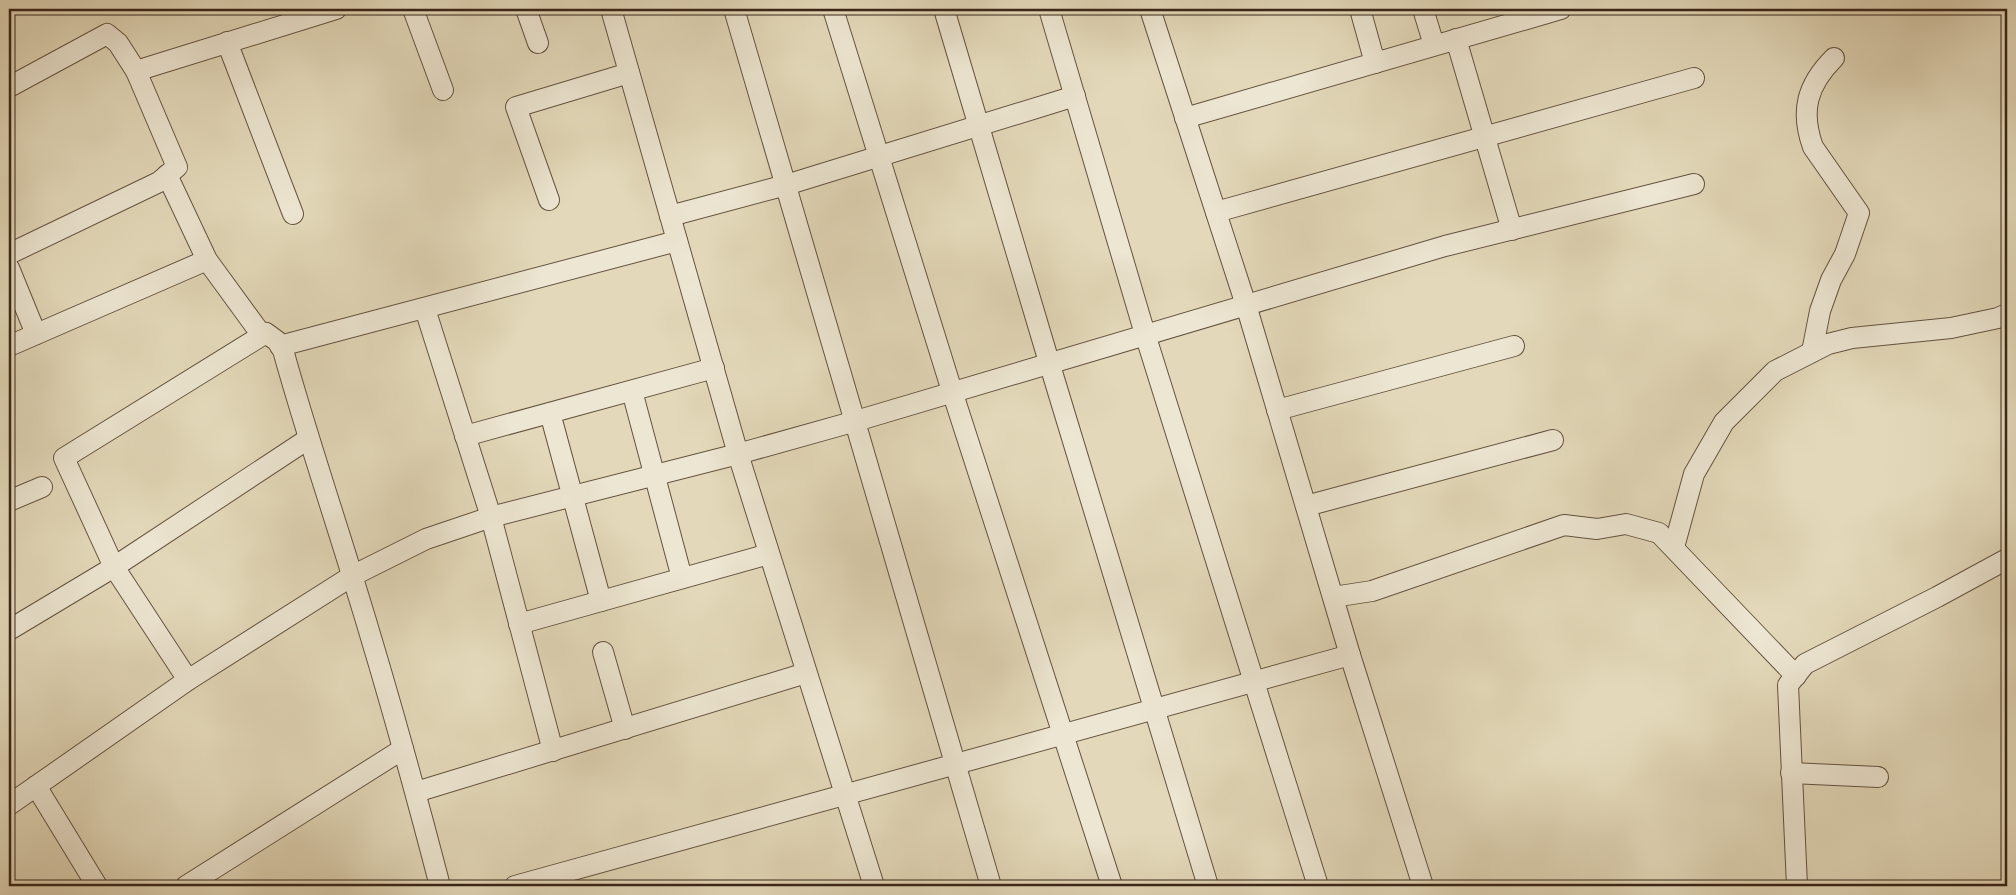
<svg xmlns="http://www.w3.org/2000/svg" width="2016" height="895" font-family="'IM FELL Double Pica',serif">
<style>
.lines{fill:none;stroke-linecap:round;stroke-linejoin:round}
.minor-casing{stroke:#645340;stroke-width:22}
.minor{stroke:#ede6d2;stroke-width:20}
</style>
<rect width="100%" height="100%" fill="#e3d9ba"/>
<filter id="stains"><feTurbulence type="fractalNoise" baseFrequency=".004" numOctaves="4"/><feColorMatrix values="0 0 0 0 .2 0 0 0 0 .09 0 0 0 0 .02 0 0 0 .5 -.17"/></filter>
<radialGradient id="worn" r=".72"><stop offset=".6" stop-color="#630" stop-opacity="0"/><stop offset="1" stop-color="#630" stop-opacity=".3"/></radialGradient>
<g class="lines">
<g class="minor-casing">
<g id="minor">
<path d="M413,9L443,90"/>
<path d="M526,9L538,43"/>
<path d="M611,9L738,454L874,886"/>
<path d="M734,9L991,886"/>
<path d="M833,9L952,391L1112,886"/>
<path d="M944,9L1049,362L1208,886"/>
<path d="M1049,9L1145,334L1318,886"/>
<path d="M1150,9L1246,305L1350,655L1423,886"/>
<path d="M1360,9L1375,63"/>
<path d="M1423,9L1434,45"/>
<path d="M1456,39L1512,230"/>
<path d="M227,42L293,214"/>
<path d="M9,87L107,34L118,43L136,71L336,9"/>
<path d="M1185,118L1561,9"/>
<path d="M167,175L207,260L261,334"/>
<path d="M549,200L516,107L629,73"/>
<path d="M1216,212L1694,78"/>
<path d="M670,216L786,185L1075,96"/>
<path d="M9,254L159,182L177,167L136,71"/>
<path d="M9,268L36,334"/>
<path d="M425,309L491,517L553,751"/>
<path d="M9,346L207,260"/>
<path d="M280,346L677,241"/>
<path d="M1812,352L1820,311L1831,280L1845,254L1859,213L1813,147C1800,111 1807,85 1834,58"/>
<path d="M632,391L682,578"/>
<path d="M1277,410L1514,346"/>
<path d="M550,413L601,601"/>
<path d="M465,436L714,368"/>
<path d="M9,501L42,487"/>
<path d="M1306,506L1553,440"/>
<path d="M1674,547L1694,474L1724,422L1775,371L1828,344L1852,338L1951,328L1998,318L2007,314"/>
<path d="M1333,597L1372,591L1564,525L1597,529L1626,524L1659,533L1796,676"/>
<path d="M519,624L769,554"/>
<path d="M9,630L114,567L308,439"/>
<path d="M603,652L625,729"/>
<path d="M188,680L114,567L64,458L266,333L277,341L283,350C304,426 329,500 352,575C384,678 413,782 440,886"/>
<path d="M1791,773L1878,777"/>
<path d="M36,786L97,886"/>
<path d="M416,792L806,673"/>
<path d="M9,805L188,680L352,576L426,539L491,517L738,454L856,421L1445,246L1694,184"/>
<path d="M186,886L403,749"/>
<path d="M515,886L1350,655"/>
<path d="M1797,886L1788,685L1805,664L1937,597L2007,559"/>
</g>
</g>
<use href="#minor" class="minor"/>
</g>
<rect width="2016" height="895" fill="none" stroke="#e3d9ba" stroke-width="30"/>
<rect x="10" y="10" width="1996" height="875" fill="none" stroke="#392618" stroke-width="2.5"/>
<rect x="15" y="15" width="1986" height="865" fill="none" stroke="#392618"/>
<rect width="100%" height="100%" filter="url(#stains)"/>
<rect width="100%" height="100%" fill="url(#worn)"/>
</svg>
